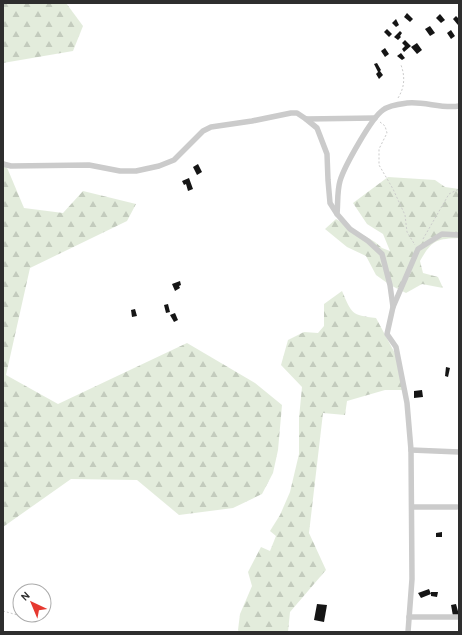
<svg xmlns="http://www.w3.org/2000/svg" width="462" height="635" font-family="Karla,sans-serif">
<style>
.forest{fill:url(#forest-firs)}
.building{fill:#151515}
.lines{fill:none;stroke-linecap:round;stroke-linejoin:round}
.path{stroke:#cbcbcb;stroke-width:1;stroke-dasharray:2 2;stroke-linecap:butt}
.street{stroke:#cbcbcb;stroke-width:5.5}
</style>
<defs>
<pattern id="forest-firs" width="22" height="20" patternUnits="userSpaceOnUse"><rect width="22" height="20" fill="#e3ecdc"/><path d="M5 1l3.5 6h-7zM16 11l3.5 6h-7z" fill="#c3cbbd"/></pattern>
</defs>
<rect width="100%" height="100%" fill="#fff"/>
<g class="forest">
<path d="M5,3H66L83,26L73,51L3,63V5Z"/>
<path d="M3,158L24,208L63,213L83,191L136,204L127,221L30,268L6,375L58,404L187,343L255,383L282,405L278,450L273,473L262,494L233,508L179,515L137,480L71,479L3,527Z"/>
<path d="M388,177L435,180L445,187L459,189V238C436,239 432,240 420,261L423,273L438,277L443,288L422,284L406,293L390,285L376,275L366,256L347,247L325,229L336,219L375,242L382,248L390,251L383,234L367,224L353,203Z"/>
<path d="M342,291C352,314 351,315 376,318L398,359L404,390H385L347,401L345,415L323,413L309,533L326,570L290,612L288,632H239L238,630L240,614L252,586L248,572L261,547L270,551L276,536L270,531L280,515L290,492L299,454V418L302,387L281,365L288,340L304,332L318,333L324,326V304Z"/>
</g>
<g class="building">
<path d="M407,13L413,19L410,22L404,17Z"/>
<path d="M440,14L445,20L441,23L436,18Z"/>
<path d="M456,16L459,19V24L458,25L453,19Z"/>
<path d="M396,19L399,25L396,27L392,23Z"/>
<path d="M430,26L435,33L430,36L425,29Z"/>
<path d="M387,29L392,34L389,37L384,32Z"/>
<path d="M451,30L455,36L451,39L447,33Z"/>
<path d="M400,31L402,33L400,36L401,37L398,40L394,37Z"/>
<path d="M405,40L411,46L404,52L402,49L405,46L402,43Z"/>
<path d="M417,43L422,50L417,54L411,47Z"/>
<path d="M385,48L389,54L385,57L381,51Z"/>
<path d="M401,53L405,58L402,60L397,56Z"/>
<path d="M377,63L381,70L380,71L383,75L379,79L376,74L378,72L374,64Z"/>
<path d="M198,164L202,172L197,175L193,167Z"/>
<path d="M189,178L193,189L188,191L186,184L184,185L182,181Z"/>
<path d="M180,281L181,285L179,286L180,288L175,291L172,284Z"/>
<path d="M168,304L170,312L166,313L164,305Z"/>
<path d="M135,309L137,316L132,317L131,310Z"/>
<path d="M175,313L178,320L174,322L170,315Z"/>
<path d="M446,367L450,368L448,377L445,376Z"/>
<path d="M422,390L423,397L414,398V391Z"/>
<path d="M442,532V537H436V533Z"/>
<path d="M429,589L431,594L421,598L418,593Z"/>
<path d="M431,592H438L437,597L431,596Z"/>
<path d="M317,604L327,605L324,622L314,620Z"/>
<path d="M456,604L459,615L453,616L451,605Z"/>
</g>
<g class="lines">
<g class="path">
<path d="M398,98C405,87 405,76 401,65"/>
<path d="M380,122L385,126L387,133L379,149V165L393,189L405,215L407,232L415,245"/>
<path d="M423,239L449,194L459,189"/>
<path d="M3,611L21,616"/>
</g>
<g class="street">
<path d="M306,119L317,128L327,154L328,180L330,203L337,214"/>
<path d="M3,164L11,166L89,165L120,171H136L159,166L174,160L203,131L211,127L252,121L291,113H297L306,119L375,118"/>
<path d="M393,307L418,249L442,234L459,235"/>
<path d="M411,450L459,452"/>
<path d="M412,507H457"/>
<path d="M409,617H459"/>
<path d="M408,632L412,579L411,450L407,403L396,347L387,334L393,307L390,285L382,254L368,241L350,229L337,214C338,204 337,191 340,181C344,167 372,117 383,110C389,105 399,104 407,103C424,101 442,109 459,106"/>
</g>
</g>
<rect width="462" height="635" fill="none" stroke="#2e2e2e" stroke-width="8"/>
<g transform="translate(32 603) rotate(316)"><circle r="19" fill="#ffffff" stroke="#ababab"/>
<path d="M0-3L7 15L0 10L-7 15Z" fill="#e63930"/>
<text y="-6" font-size="11" font-weight="bold" text-anchor="middle" fill="#2e2e2e">N</text>
</g>
</svg>
